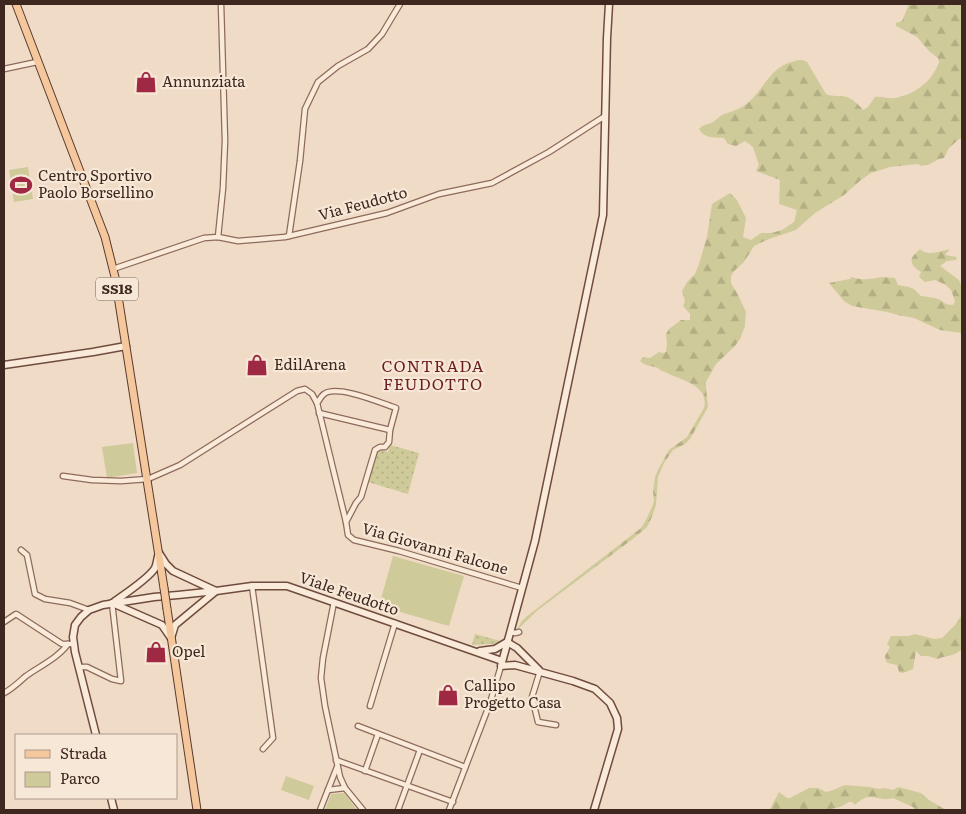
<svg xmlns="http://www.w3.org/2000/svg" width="966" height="814" font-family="Literata,serif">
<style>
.grass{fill:url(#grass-dots)}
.forest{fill:url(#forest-firs)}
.green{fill:#cfca99}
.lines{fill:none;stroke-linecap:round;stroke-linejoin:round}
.street-casing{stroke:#8d6b5b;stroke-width:7}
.secondary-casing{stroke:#6f4c3e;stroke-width:9}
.primary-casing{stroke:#5b3a2f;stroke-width:9}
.street{stroke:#faeada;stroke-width:4.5}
.secondary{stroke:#faeada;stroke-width:6}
.primary{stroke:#f4c79d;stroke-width:7}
.primary-bridge-casing{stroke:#5b3a2f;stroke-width:9;stroke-linecap:butt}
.primary-bridge{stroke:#f4c79d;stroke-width:7}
.labels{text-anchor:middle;stroke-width:4.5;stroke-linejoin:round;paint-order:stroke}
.shield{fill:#f7e7d6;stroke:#756156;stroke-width:1}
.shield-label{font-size:14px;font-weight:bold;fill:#3d271f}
.poi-label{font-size:15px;fill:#3d271f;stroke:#f7e7d6;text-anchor:start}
.street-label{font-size:15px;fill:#3d271f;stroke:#f7e7d6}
.neighbourhood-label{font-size:16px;letter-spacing:1px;fill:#6b1c1d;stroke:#f7e7d6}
</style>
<defs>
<pattern id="grass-dots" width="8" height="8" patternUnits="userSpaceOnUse" patternTransform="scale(1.25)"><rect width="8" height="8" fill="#cfca99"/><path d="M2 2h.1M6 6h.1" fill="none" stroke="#b3ae83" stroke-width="1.8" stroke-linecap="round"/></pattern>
<pattern id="forest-firs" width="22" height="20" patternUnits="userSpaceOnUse" patternTransform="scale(1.25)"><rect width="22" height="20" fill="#cfca99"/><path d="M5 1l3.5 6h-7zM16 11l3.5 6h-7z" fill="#b3ae83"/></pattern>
</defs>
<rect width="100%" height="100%" fill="#f0dbc6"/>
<g class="grass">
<path d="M390,445L419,453L408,494L368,482L377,451L382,450L388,452Z"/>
<path d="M475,634L500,641L493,644L472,645Z"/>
</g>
<g class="forest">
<path d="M909,4H962V139H959L949,148L944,158L939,159L930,164L922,166L917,164L890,167L871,173L861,180L844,195L815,213L796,230L769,239L754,246L744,262L733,272L731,277V283L738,295L746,312L745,326L740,339L734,347L716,364L706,382V387L708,407L690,439L685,444L673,450L664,463L658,477L656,505L651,519L647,527L634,538L538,610L517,630L521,622L526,617L641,528L645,522L652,507L654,501L653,491L655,477L658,470L669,450L687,437L704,408C710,385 680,380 665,372C662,371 660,370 658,368C650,365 647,367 640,361L643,357L650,358L659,352L663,353L666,352L667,344L666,334L669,329L681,320H690V314L683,306L685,301L682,291L687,282L695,274L699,264L707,237L712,204L730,193L737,200L746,218L743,237L751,240L761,233H772L782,230L794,222L797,210L779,204L780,180L756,171L759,165L753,147L745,141L736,146L728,144L724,138C714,137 705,139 699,129C703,124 707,125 713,122C716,120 719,117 722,115C732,111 742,109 750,101C764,88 771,67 792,62C797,60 801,59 807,62L826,94C833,97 839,95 847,97C853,99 859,105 863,110L868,107L875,97C881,96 888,99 895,98C914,95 933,81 939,62L938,58L929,51L917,37L896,26V23L902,21Z"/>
<path d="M920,249C928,257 940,251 950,249L945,255L957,257L956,260L947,261L940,266L959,280L962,287V333L940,330L914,318L898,315L887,312L852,306L844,301L829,283L850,279L852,277C862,281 872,279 882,277C886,277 891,278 895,278L898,285L909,287L914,289L921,296C926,297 932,297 938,299C945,302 944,305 953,305L955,301L951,290L946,285L935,280L925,282L919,277L921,272C908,263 909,259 920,249Z"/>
<path d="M962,615V650C958,651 956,654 952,655C947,657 943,656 938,659L928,656H921L916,651L913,669L903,673L899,672L897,665L888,663L886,661L885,656L890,647L887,644L891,636H909L915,634L934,639L942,638L955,625Z"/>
<path d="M845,785L869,787L879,789L885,788L893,790L898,787L921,793L929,800L946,810H916L913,807L893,798C877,803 871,789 855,805L852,802H849L840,807L827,810H774L770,809L779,792L787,798H790L809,788H818L826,792L833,790Z"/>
</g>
<g class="green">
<path d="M28,167L33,199L14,202L9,170Z"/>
<path d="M133,443L137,473L107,478L102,447Z"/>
<path d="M393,556L464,576L449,626L379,606Z"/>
<path d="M286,776L314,786L309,800L281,790Z"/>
<path d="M344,793L357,810H325L331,794Z"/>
</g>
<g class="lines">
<g class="street-casing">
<g id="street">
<path d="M4,69L37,62"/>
<path d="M289,236L300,161L305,109L318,82L338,66L368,49L382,34L400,4"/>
<path d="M218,237L223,188L225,141L221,4"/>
<path d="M113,269L204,238L218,237L238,241L285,237L387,213L439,194L492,183L549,152L605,116"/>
<path d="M317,403C319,401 321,396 324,394C337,384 381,403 396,408L390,430L389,442L385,447H380L375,450L361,497L356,503L346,522"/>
<path d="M319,413L390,430"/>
<path d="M63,476L92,480L121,481L148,479L180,465L297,391L305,389L312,394L317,403L346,522L348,535L354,540L399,551L522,588"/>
<path d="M21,550L27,555L35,594L45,599L70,603L89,610"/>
<path d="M252,586L273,738L263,749"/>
<path d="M334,602L323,658L321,678L325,706L340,777L345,788L363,810"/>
<path d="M4,622L16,614L62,644H70"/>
<path d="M510,632L515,633L519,632"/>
<path d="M79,667H87L112,679L121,681L112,603"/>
<path d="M540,671L532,697L538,722L556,725"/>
<path d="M4,693C12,689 19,682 26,676C40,666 58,658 68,644"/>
<path d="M370,706L395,623"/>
<path d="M358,726L465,767"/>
<path d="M336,760L453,802"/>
<path d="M365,771L378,734"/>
<path d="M328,790L345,788"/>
<path d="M320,810L337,767"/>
<path d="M398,810L420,750"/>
<path d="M449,810L490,703L501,666"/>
</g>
</g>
<g class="secondary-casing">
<g id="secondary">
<path d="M4,365L93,352L126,346"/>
<path d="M159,553L166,564L173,571L216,591L175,625L171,638"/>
<path d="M115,601C125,594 149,578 155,568C157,564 157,560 158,556"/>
<path d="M112,603L162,625L171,638"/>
<path d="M480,651L495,649L507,642L517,648L539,670"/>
<path d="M96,735L75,652L73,637L75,625L81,617L89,610L103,605L154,597L178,595L216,591L252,586H287L502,661"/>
<path d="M111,798L114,810"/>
<path d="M594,810L618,729L617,718L610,703L595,689L573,681L515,665L501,666L535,541L603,215L607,38L609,4"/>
</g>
</g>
<g class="primary-casing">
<g id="primary">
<path d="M16,4L105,237L115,277L164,588"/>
<path d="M167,609L197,810"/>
</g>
</g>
<use href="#street" class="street"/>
<use href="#secondary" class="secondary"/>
<use href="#primary" class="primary"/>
<g class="primary-bridge-casing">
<path id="primary-bridge" d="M164,588L167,609"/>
</g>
<use href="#primary-bridge" class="primary-bridge"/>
</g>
<defs>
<g id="shop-bare" transform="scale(1.725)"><path d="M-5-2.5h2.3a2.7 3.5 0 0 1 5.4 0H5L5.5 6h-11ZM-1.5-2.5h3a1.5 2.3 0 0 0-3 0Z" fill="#9f2842" stroke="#f7e7d6" stroke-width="2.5" paint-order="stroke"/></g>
<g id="stadium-bare" transform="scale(1.725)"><path d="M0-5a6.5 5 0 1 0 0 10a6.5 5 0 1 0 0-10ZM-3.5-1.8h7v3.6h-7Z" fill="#9f2842" stroke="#f7e7d6" stroke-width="2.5" paint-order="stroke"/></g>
</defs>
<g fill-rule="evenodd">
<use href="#shop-bare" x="146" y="82"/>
<use href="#stadium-bare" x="21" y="185"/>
<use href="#shop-bare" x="257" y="365"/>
<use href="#shop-bare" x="156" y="652"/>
<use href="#shop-bare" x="448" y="695"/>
</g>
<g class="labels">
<rect class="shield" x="96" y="277.5" width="42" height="23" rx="4"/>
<g class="shield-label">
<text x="117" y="294">SS18</text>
</g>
<g class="poi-label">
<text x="162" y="87">Annunziata</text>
<text x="38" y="181">Centro Sportivo<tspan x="38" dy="17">Paolo Borsellino</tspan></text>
<text x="274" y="370">EdilArena</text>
<text x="172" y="657">Opel</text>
<text x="464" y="691">Callipo<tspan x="464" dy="17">Progetto Casa</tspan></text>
</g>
<g class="street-label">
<text transform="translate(363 204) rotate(-15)" y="5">Via Feudotto</text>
<text transform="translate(435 549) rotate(16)" y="5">Via Giovanni Falcone</text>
<text transform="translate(349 594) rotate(19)" y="5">Viale Feudotto</text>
</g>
<g class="neighbourhood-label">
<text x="433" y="372">CONTRADA<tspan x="433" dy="18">FEUDOTTO</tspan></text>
</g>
</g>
<rect width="966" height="814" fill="none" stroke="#3d271f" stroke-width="10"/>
<rect x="15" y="734" width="162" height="65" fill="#f7e7d6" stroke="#ad9a8d"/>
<rect x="25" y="750" width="25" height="8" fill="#f4c79d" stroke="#ad9a8d"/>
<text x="60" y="759" font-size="15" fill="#3d271f">Strada</text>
<rect x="25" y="772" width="25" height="15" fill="#cfca99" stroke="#ad9a8d"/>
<text x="60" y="784" font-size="15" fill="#3d271f">Parco</text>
</svg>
